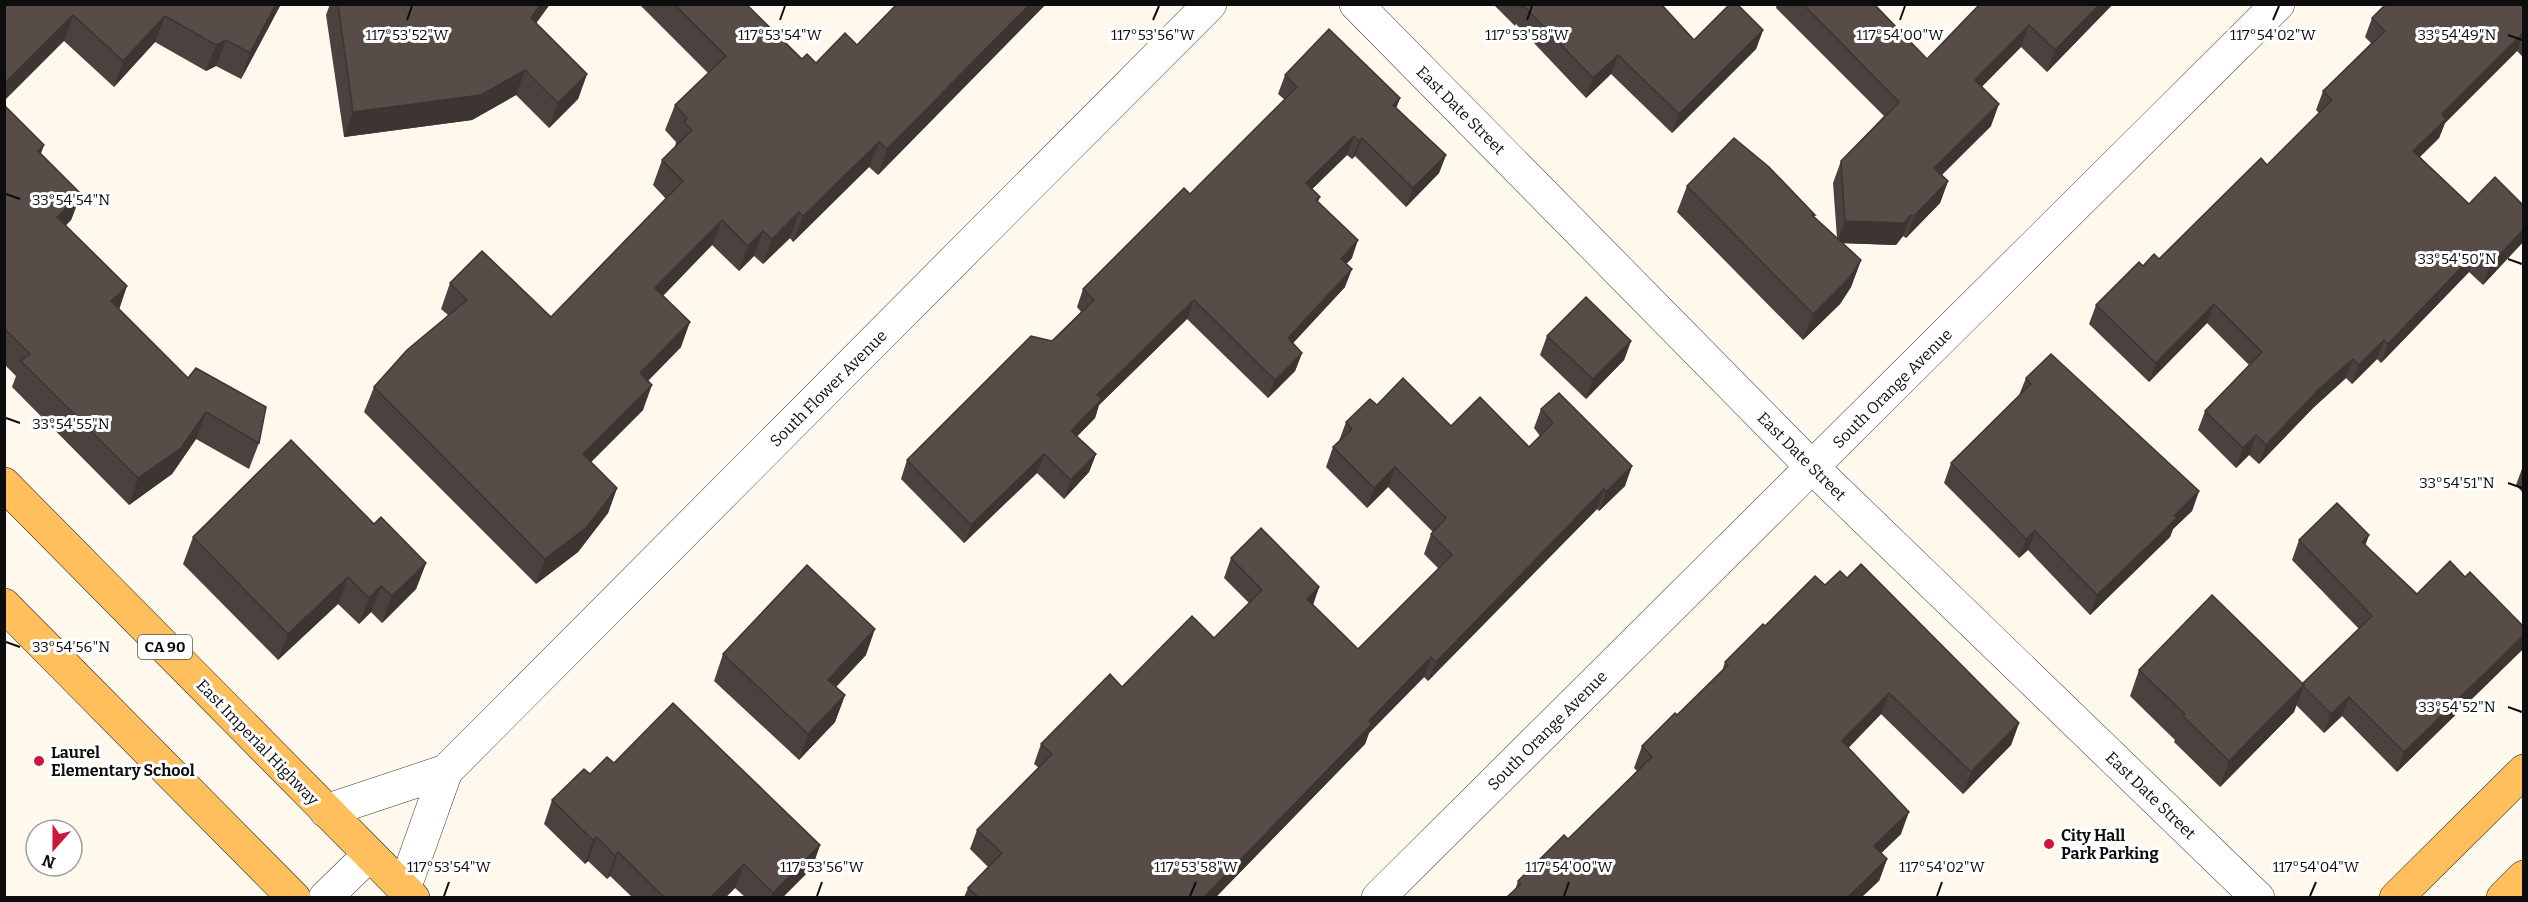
<svg xmlns="http://www.w3.org/2000/svg" width="2528" height="902" font-family="Bitter,serif">
<style>
.lines{fill:none;stroke-linecap:round;stroke-linejoin:round}
.minor-casing{stroke:#404040;stroke-width:34}
.primary-casing{stroke:#1e1e1e;stroke-width:34}
.minor{stroke:#fff;stroke-width:33}
.primary{stroke:#ffbf5d;stroke-width:33}
.wall{fill:#4b413e}
.shaded-wall{fill:#3d3532}
.building{fill:#574c48;stroke:#3d3532;stroke-width:1.5}
.ticks{fill:none;stroke:#0d0d0d;stroke-width:2}
.poi-dot{fill:#cc163a;stroke:#fff;stroke-width:2}
.labels{text-anchor:middle;stroke-width:6;stroke-linejoin:round;paint-order:stroke}
.shield{fill:#fff;stroke:#565656;stroke-width:1.5}
.shield-label{font-size:15px;font-weight:bold;fill:#0d0d0d}
.street-label{font-size:16px;fill:#0d0d0d;stroke:#fff}
.poi-label{font-size:16px;font-weight:bold;fill:#0d0d0d;stroke:#fff;text-anchor:start}
.ticks-label{font-size:15px;text-anchor:middle;fill:#0d0d0d;stroke:#fff;stroke-width:6;stroke-linejoin:round;paint-order:stroke}
</style>
<rect width="100%" height="100%" fill="#fff9ed"/>
<g class="lines">
<g class="minor-casing">
<g id="minor">
<path d="M1356,4L1812,467L2258,898"/>
<path d="M326,811L446,771L1210,4"/>
<path d="M404,889L446,771"/>
<path d="M325,898L369,855"/>
<path d="M1378,898L2278,4"/>
</g>
</g>
<g class="primary-casing">
<g id="primary">
<path d="M4,484L413,898"/>
<path d="M4,605L294,898"/>
<path d="M2396,898L2524,771"/>
<path d="M2503,898L2524,877"/>
</g>
</g>
<use href="#minor" class="minor"/>
<use href="#primary" class="primary"/>
</g>
<g class="wall">
<path d="M4,4H281L241,79L216,66L206,71L155,42L114,87L64,41Z"/>
<path d="M330,4H550L536,23L587,74L578,99L549,128L516,95L472,120L344,137L326,15Z"/>
<path d="M639,4H746L802,59L816,63L857,45L896,5L895,4H1046L878,175L869,167L793,242L790,238L763,264L754,256L739,271L712,245L663,296L681,347L648,381L643,410L591,462L617,488L608,513L578,552L536,584L364,412L374,387L448,315L441,309L450,283L551,317L666,199L653,185L662,160L675,147L676,142L665,130L675,105L708,73Z"/>
<path d="M1493,4H1661L1694,40L1763,30L1756,49L1672,133L1611,74L1586,98L1516,24L1515,26Z"/>
<path d="M1777,4H1874L1927,59L1980,4H2113L2047,72L2021,47L1981,87L1991,126L1942,175L1948,181L1940,203L1906,238L1903,236L1896,245L1842,243L1861,260L1851,287L1840,304L1803,340L1677,212L1687,186L1815,215L1814,217L1837,238L1833,183L1841,161L1884,116L1776,8Z"/>
<path d="M2523,4V57L2517,51L2445,123L2439,138L2420,157L2469,204L2523,205V242L2483,285L2469,272L2381,363L2377,359L2352,384L2346,378L2313,408L2259,464L2249,455L2236,468L2198,430L2205,411L2249,365L2207,323L2149,382L2089,324L2096,305L2143,266L2159,259L2267,165L2319,113L2316,110L2323,91L2371,43L2365,37L2372,18Z"/>
<path d="M1285,75L1400,98L1396,108L1446,155L1439,173L1406,207L1355,156L1352,159L1347,155L1312,189L1320,197L1318,202L1352,258L1346,264L1345,287L1293,343L1302,353L1295,371L1268,398L1187,319L1099,405L1095,418L1077,436L1096,454L1089,472L1064,499L1037,473L964,543L901,479L907,460L1052,341L1081,312L1077,307L1083,289L1190,194L1285,100L1278,94Z"/>
<path d="M4,105L41,154L81,194L71,220L66,225L119,309L188,378L259,443L249,469L196,439L172,474L129,505L12,387L16,376L4,364Z"/>
<path d="M1547,336L1631,341L1624,360L1586,399L1540,355Z"/>
<path d="M2026,378L2199,491L2192,511L2173,529L2170,537L2090,615L2028,550L2019,558L1944,483L1951,463L2019,395Z"/>
<path d="M1377,405L1451,426L1529,447L1540,436L1534,428L1541,409L1625,486L1599,511L1597,509L1428,681L1424,677L1369,733L1365,744L1216,897H964L968,888L988,867L970,849L977,830L1039,768L1034,764L1041,744L1122,687L1214,638L1249,603L1224,578L1231,558L1319,587L1313,605L1358,649L1439,569L1424,554L1431,534L1433,532L1388,487L1367,508L1326,467L1333,447L1339,441L1346,422Z"/>
<path d="M2523,466V493L2516,485Z"/>
<path d="M374,524L426,563L416,589L382,623L371,612L359,624L338,604L278,660L183,564L193,537Z"/>
<path d="M2369,535L2365,545L2417,594L2522,650L2397,772L2342,716L2324,733L2296,705L2294,712L2220,787L2174,742L2175,740L2130,696L2139,670L2302,684L2359,629L2292,560L2299,540Z"/>
<path d="M1847,578L2019,723L2011,745L1963,794L1881,714L1848,748L1901,834L1881,853L1887,859L1879,881L1515,890L1518,881L1568,839L1637,771L1634,768L1642,746L1677,715L1722,671L1725,662L1765,626L1825,585Z"/>
<path d="M723,654L866,655L836,687L845,695L835,722L799,760L714,681Z"/>
<path d="M614,763L820,845L812,868L783,897H745L735,888L726,897H632L610,876L607,879L588,861L585,864L544,824L552,800L590,774Z"/>
</g>
<g class="shaded-wall">
<path d="M276,4H281L241,79L250,53Z"/>
<path d="M541,4H550L522,43L531,18Z"/>
<path d="M1030,4H1046L878,175L887,149Z"/>
<path d="M2100,4H2113L2047,72L2055,50Z"/>
<path d="M73,15L64,41L4,101V84Z"/>
<path d="M165,16L155,42L114,87L123,61Z"/>
<path d="M2029,25L2021,47L1967,102L1975,80Z"/>
<path d="M1763,30L1756,49L1672,133L1679,114Z"/>
<path d="M2523,33L2517,51L2445,123L2439,138L2406,170L2413,151L2442,114Z"/>
<path d="M226,40L216,66L206,71L216,45Z"/>
<path d="M1618,55L1611,74L1586,98L1593,78Z"/>
<path d="M525,70L516,95L472,120L344,137L353,112Z"/>
<path d="M587,74L578,99L549,128L558,103Z"/>
<path d="M1400,98L1393,116V105Z"/>
<path d="M1999,104L1991,126L1927,189L1934,168Z"/>
<path d="M1354,136L1347,155L1299,202L1306,183Z"/>
<path d="M1362,138L1355,156L1352,159L1359,141Z"/>
<path d="M879,142L869,167L793,242L803,216Z"/>
<path d="M44,145L35,171L38,151Z"/>
<path d="M1446,155L1439,173L1406,207L1413,188Z"/>
<path d="M1948,181L1940,203L1906,238L1914,216Z"/>
<path d="M81,194L71,220L48,243L57,217Z"/>
<path d="M799,212L790,238L763,264L772,239Z"/>
<path d="M1911,215L1903,236L1896,245L1837,243L1845,221Z"/>
<path d="M722,220L712,245L646,313L655,288Z"/>
<path d="M2523,230V242L2483,285L2490,265Z"/>
<path d="M763,231L754,256L739,271L748,246Z"/>
<path d="M1358,240L1352,258L1334,277L1341,259Z"/>
<path d="M2476,252L2469,272L2381,363L2388,344Z"/>
<path d="M1861,260L1851,287L1840,304L1803,340L1813,314Z"/>
<path d="M1352,269L1345,287L1281,356L1288,338Z"/>
<path d="M127,286L118,313L111,301Z"/>
<path d="M1194,300L1187,319L1099,405L1095,418L1065,449L1071,431L1097,395Z"/>
<path d="M2214,304L2207,323L2149,382L2156,363Z"/>
<path d="M690,322L681,347L631,398L640,373Z"/>
<path d="M2384,340L2377,359L2352,384L2359,365Z"/>
<path d="M1631,341L1624,360L1586,399L1593,379Z"/>
<path d="M1302,353L1295,371L1268,398L1275,380Z"/>
<path d="M2353,359L2346,378L2313,408L2259,464L2266,445L2320,388Z"/>
<path d="M652,385L643,410L574,479L583,454Z"/>
<path d="M206,412L196,439L172,474L129,505L138,478Z"/>
<path d="M2256,435L2249,455L2236,468L2243,448Z"/>
<path d="M1044,454L1037,473L964,543L971,525Z"/>
<path d="M1096,454L1089,472L1064,499L1071,480Z"/>
<path d="M1632,466L1625,486L1599,511L1606,492Z"/>
<path d="M1395,467L1388,487L1367,508L1374,488Z"/>
<path d="M617,488L608,513L578,552L536,584L545,559Z"/>
<path d="M1604,489L1597,509L1428,681L1436,662Z"/>
<path d="M2199,491L2192,511L2173,529L2170,537L2090,615L2097,595L2174,516Z"/>
<path d="M2035,531L2028,550L2019,558L2026,539Z"/>
<path d="M2369,535L2362,554V542Z"/>
<path d="M426,563L416,589L382,623L392,596Z"/>
<path d="M348,577L338,604L278,660L288,634Z"/>
<path d="M381,586L371,612L359,624L369,598Z"/>
<path d="M1319,587L1312,607L1307,599Z"/>
<path d="M875,629L866,655L818,706L828,680Z"/>
<path d="M2523,636V645L2522,650L2397,772L2404,752Z"/>
<path d="M1431,657L1424,677L1369,733L1365,744L1216,897H1204L1369,721Z"/>
<path d="M2304,685L2294,712L2220,787L2229,761Z"/>
<path d="M1889,693L1881,714L1834,763L1842,741Z"/>
<path d="M845,695L835,722L799,760L808,734Z"/>
<path d="M2349,697L2342,716L2324,733L2331,714Z"/>
<path d="M2019,723L2011,745L1963,794L1971,772Z"/>
<path d="M1909,812L1901,834L1866,868L1874,846Z"/>
<path d="M597,837L588,861L585,864L593,840Z"/>
<path d="M820,845L812,868L783,897H771L773,893Z"/>
<path d="M618,852L610,876L607,879L615,856Z"/>
<path d="M1887,859L1879,881L1862,897H1848Z"/>
<path d="M744,864L735,888L726,897H711Z"/>
</g>
<g class="building">
<path d="M4,4H276L250,53L226,40L216,45L165,16L123,61L73,15L4,84Z"/>
<path d="M338,4H541L531,18L587,74L558,103L525,70L481,95L353,112Z"/>
<path d="M674,4H746L802,59L807,54L816,63L845,33L857,45L897,4H1030L887,149L879,142L803,216L799,212L772,239L763,231L748,246L722,220L655,288L690,322L640,373L652,385L583,454L617,488L587,527L545,559L374,387L407,350L467,300L450,283L482,251L551,317L683,181L662,160L692,130L684,122L687,118L675,105L726,56Z"/>
<path d="M1519,4H1661L1694,40L1730,4H1737L1763,30L1679,114L1618,55L1593,78L1523,5L1522,7Z"/>
<path d="M1803,4H1874L1927,59L1980,4H2100L2055,50L2029,25L1975,80L1999,104L1934,168L1948,181L1914,216L1911,215L1904,223L1845,221L1841,161L1899,102Z"/>
<path d="M2386,4H2523V33L2442,114L2446,119L2413,151L2469,204L2495,177L2523,205V230L2490,265L2476,252L2388,344L2384,340L2359,365L2353,359L2320,388L2266,445L2256,435L2243,448L2205,411L2262,352L2214,304L2156,363L2096,305L2139,262L2143,266L2154,254L2159,259L2261,158L2267,165L2332,100L2323,91L2385,31L2372,18Z"/>
<path d="M1329,29L1400,98L1393,105L1446,155L1413,188L1362,138L1359,141L1354,136L1306,183L1320,197L1316,200L1358,240L1341,259L1352,269L1288,338L1302,353L1275,380L1194,300L1097,395L1102,399L1071,431L1096,454L1071,480L1044,454L971,525L907,460L1031,336L1052,341L1094,300L1083,289L1184,188L1190,194L1297,87L1285,75Z"/>
<path d="M4,105L44,145L38,151L81,194L57,217L127,286L111,301L188,378L196,368L266,407L259,443L206,412L181,448L138,478L21,361L30,354L4,328Z"/>
<path d="M1734,138L1769,167L1815,215H1812L1861,260L1850,277L1813,314L1687,186Z"/>
<path d="M1586,297L1631,341L1593,379L1547,336Z"/>
<path d="M2051,354L2199,491L2174,516L2177,518L2097,595L2035,531L2026,539L1951,463L2031,384L2026,378Z"/>
<path d="M1403,378L1451,426L1480,397L1529,447L1553,423L1541,409L1559,393L1632,466L1606,492L1604,489L1436,662L1431,657L1369,721L1372,724L1204,897H978L968,888L1002,853L977,830L1052,754L1041,744L1110,674L1122,687L1192,616L1214,638L1262,590L1231,558L1261,528L1319,587L1307,599L1358,649L1452,555L1431,534L1446,518L1395,467L1374,488L1333,447L1352,429L1346,422L1370,399L1377,405Z"/>
<path d="M291,440L374,524L381,517L426,563L392,596L381,586L369,598L348,577L288,634L193,537Z"/>
<path d="M2337,503L2369,535L2362,542L2417,594L2450,561L2465,577L2470,572L2523,626V636L2404,752L2349,697L2331,714L2303,686L2304,685L2302,684L2372,616L2299,540Z"/>
<path d="M1861,564L2019,723L1971,772L1889,693L1842,741L1909,812L1874,846L1887,859L1848,897H1507L1521,884L1518,881L1564,835L1568,839L1652,757L1642,746L1675,713L1677,715L1728,665L1725,662L1763,624L1765,626L1815,576L1825,585L1840,571L1847,578Z"/>
<path d="M807,565L875,629L828,680L845,695L808,734L723,654Z"/>
<path d="M2212,595L2304,685L2229,761L2183,716L2185,714L2139,670Z"/>
<path d="M673,703L820,845L773,893L744,864L711,897H664L618,852L615,856L597,837L593,840L552,800L584,769L590,774L607,757L614,763Z"/>
</g>
<path class="ticks" d="M407,20L412,6M780,20L785,6M1153,20L1159,6M1527,20L1532,6M1900,20L1905,6M2273,20L2279,6M2508,35L2522,40M6,194L20,199M2508,259L2522,264M6,418L20,423M2508,483L2522,488M6,642L20,647M2508,707L2522,712M444,896L449,882M817,896L822,882M1190,896L1196,882M1564,896L1569,882M1937,896L1942,882M2310,896L2316,882"/>
<g class="poi-dot">
<circle cx="39" cy="761" r="6"/>
<circle cx="2049" cy="844" r="6"/>
</g>
<g class="labels">
<rect class="shield" x="138" y="635" width="54" height="24" rx="4.5"/>
<g class="shield-label">
<text x="165" y="652">CA 90</text>
</g>
<g class="street-label">
<text transform="translate(1461 110) rotate(45)" y="6">East Date Street</text>
<text transform="translate(828 388) rotate(-45)" y="6">South Flower Avenue</text>
<text transform="translate(1892 388) rotate(-45)" y="6">South Orange Avenue</text>
<text transform="translate(1802 456) rotate(45)" y="6">East Date Street</text>
<text transform="translate(1547 730) rotate(-45)" y="6">South Orange Avenue</text>
<text transform="translate(258 742) rotate(46)" y="6">East Imperial Highway</text>
<text transform="translate(2151 795) rotate(44)" y="6">East Date Street</text>
</g>
<g class="poi-label">
<text x="51" y="758">Laurel<tspan x="51" dy="18">Elementary School</tspan></text>
<text x="2061" y="841">City Hall<tspan x="2061" dy="18">Park Parking</tspan></text>
</g>
</g>
<g class="ticks-label">
<text x="2457" y="40">33°54'49"N</text>
<text x="407" y="40">117°53'52"W</text>
<text x="780" y="40">117°53'54"W</text>
<text x="1153" y="40">117°53'56"W</text>
<text x="1527" y="40">117°53'58"W</text>
<text x="1900" y="40">117°54'00"W</text>
<text x="2273" y="40">117°54'02"W</text>
<text x="71" y="205">33°54'54"N</text>
<text x="2457" y="264">33°54'50"N</text>
<text x="71" y="429">33°54'55"N</text>
<text x="2457" y="488">33°54'51"N</text>
<text x="71" y="652">33°54'56"N</text>
<text x="2457" y="712">33°54'52"N</text>
<text x="449" y="872">117°53'54"W</text>
<text x="822" y="872">117°53'56"W</text>
<text x="1196" y="872">117°53'58"W</text>
<text x="1569" y="872">117°54'00"W</text>
<text x="1942" y="872">117°54'02"W</text>
<text x="2316" y="872">117°54'04"W</text>
</g>
<rect width="2528" height="902" fill="none" stroke="#0d0d0d" stroke-width="12"/>
<g transform="translate(54 848) rotate(201)"><circle r="28" fill="#ffffff" stroke="#9e9e9e" stroke-width="1.5"/>
<path d="M0-4.5L10 22L0 15L-10 22Z" fill="#cc163a"/>
<text y="-9" font-size="16" font-weight="bold" text-anchor="middle" fill="#0d0d0d">N</text>
</g>
</svg>
